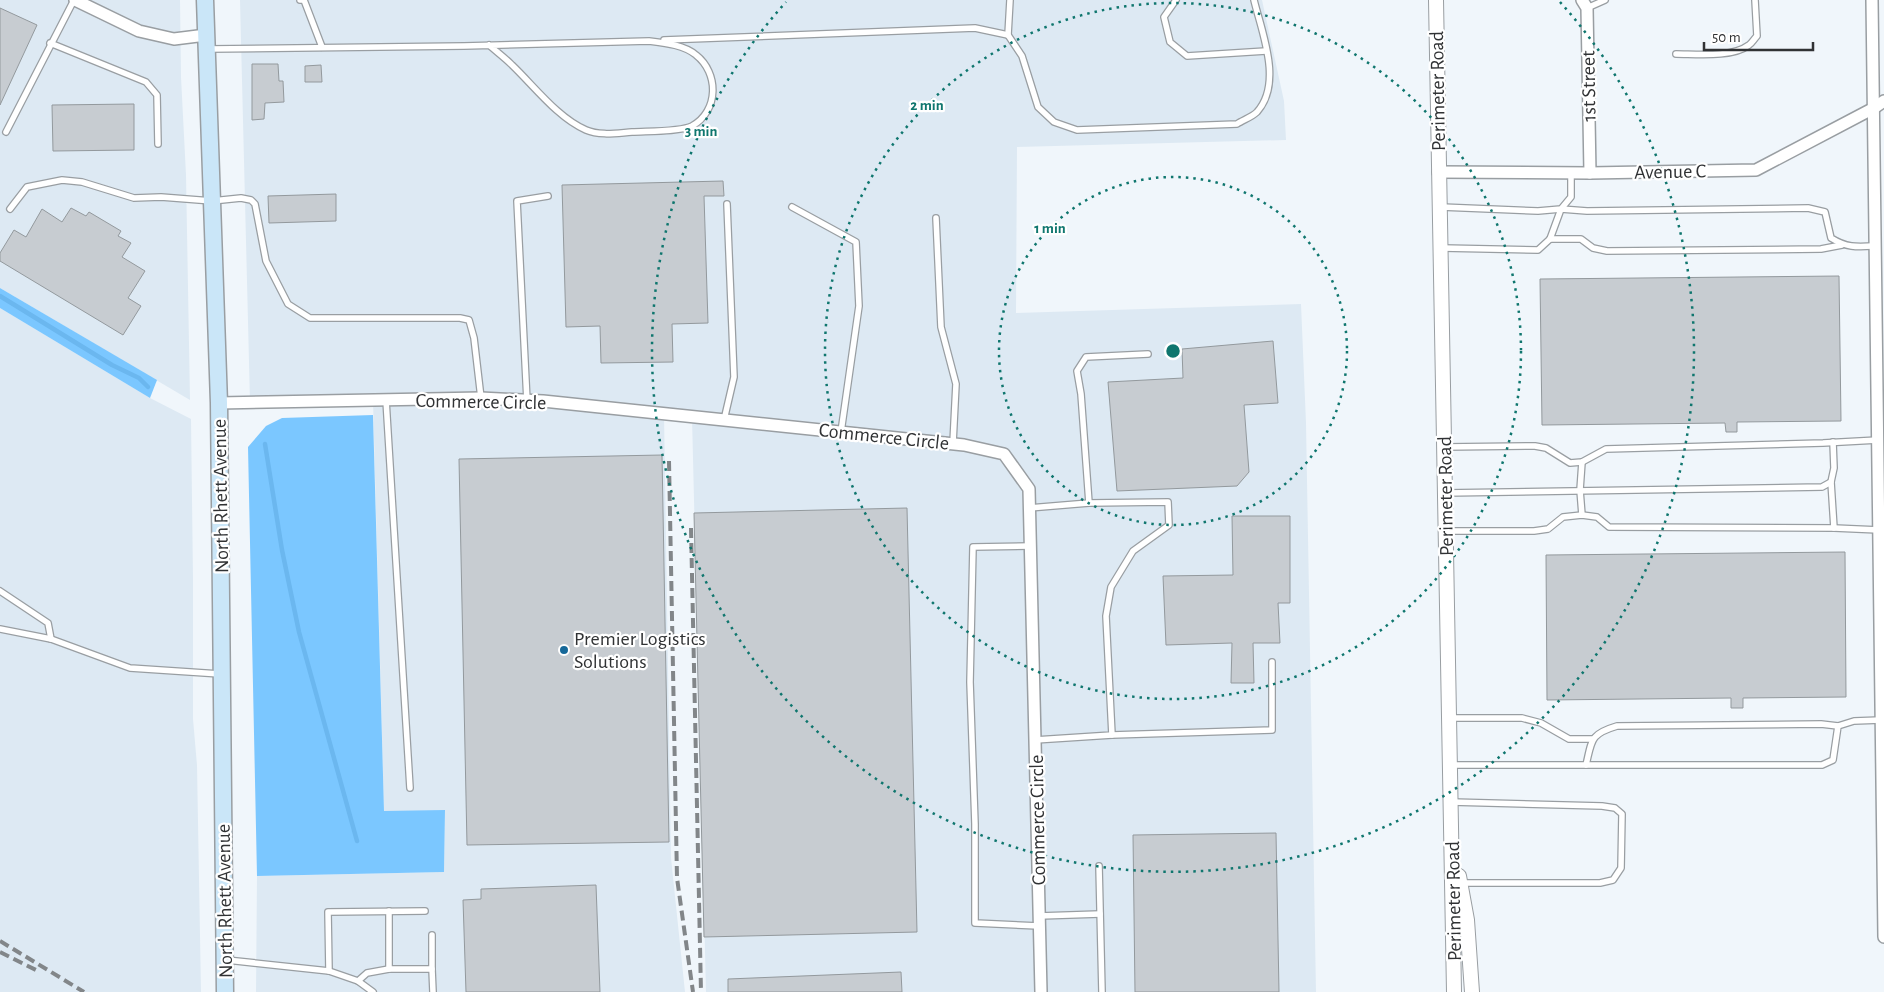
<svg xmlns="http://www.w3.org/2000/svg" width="1884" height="992" font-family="'Alegreya Sans',sans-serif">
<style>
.built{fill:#dde9f3}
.forest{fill:#7bc7ff}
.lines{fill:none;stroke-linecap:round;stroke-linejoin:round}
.stream{stroke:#6bb7ef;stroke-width:4.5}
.building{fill:#c7ccd1;stroke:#93999d}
.service-casing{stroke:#999ea2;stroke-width:8}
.minor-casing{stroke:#999ea2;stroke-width:14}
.tertiary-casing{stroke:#999ea2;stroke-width:16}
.secondary-casing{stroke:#999ea2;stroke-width:19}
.service{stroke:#fff;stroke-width:5.5}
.minor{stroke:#fff;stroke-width:11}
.tertiary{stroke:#fff;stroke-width:14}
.secondary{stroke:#cae6f8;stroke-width:16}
.rail{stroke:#828689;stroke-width:4;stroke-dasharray:10 5;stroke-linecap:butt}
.ring{fill:none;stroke:#0f766e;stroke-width:2.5;stroke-dasharray:2.5 5}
.poi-dot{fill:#166899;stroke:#fff;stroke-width:2}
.labels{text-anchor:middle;stroke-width:4.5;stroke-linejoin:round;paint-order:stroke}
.street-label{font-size:20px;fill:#303234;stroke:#fff}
.poi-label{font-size:20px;fill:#303234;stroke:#fff;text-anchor:start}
.centre{fill:#0f766e;stroke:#fff;stroke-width:2.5}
.ring-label{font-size:15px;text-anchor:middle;font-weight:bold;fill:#0f766e;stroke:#fff;stroke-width:4.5;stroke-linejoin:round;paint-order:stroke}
</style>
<rect width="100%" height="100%" fill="#f0f6fb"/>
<g class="built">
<path d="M0,0H180L181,77L186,175L190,400L0,288Z"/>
<path d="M240,0H1262L1284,101L1286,140L1017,147L1016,313L1301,304L1306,423L1316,992H706L692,417L664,414L671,858L685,992H256L257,876L444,872L445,811H384L373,400L250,402Z"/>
<path d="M0,308L150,398L191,419L193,579V719L197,765L201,992H0Z"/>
</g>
<g class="forest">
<path d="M0,288L157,380L150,398L0,308Z"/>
<path d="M373,415L384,811L445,810L444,872L257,876L248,447L266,426L282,418Z"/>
</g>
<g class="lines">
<g class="stream">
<path d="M0,296L112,365L139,378L148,387"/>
<path d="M265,444L282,550L299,632L357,841"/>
</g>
</g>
<g class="building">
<path d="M0,8L37,25L0,105Z"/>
<path d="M252,64H278L279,81H283L284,102L265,103L264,119L252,120Z"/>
<path d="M321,65L322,82H305V66Z"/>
<path d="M134,104V150L53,151L52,105Z"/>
<path d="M723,181L724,196H704L708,323L672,324L673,362L601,363L600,326L566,327L562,185Z"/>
<path d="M336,194V221L269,223L268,196Z"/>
<path d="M71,208L86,216L89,212L121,231L118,236L131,243L122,257L145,271L128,298L141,306L123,335L0,261V253L14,230L26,237L42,209L62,222Z"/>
<path d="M1839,276L1841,421L1737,422V432H1726L1725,423L1542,425L1540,279Z"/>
<path d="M1273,341L1278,403L1244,405L1249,472L1237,486L1117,491L1108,382L1183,378L1182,349Z"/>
<path d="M662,455L669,842L467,845L459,459Z"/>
<path d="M907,508L917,932L704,937L694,513Z"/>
<path d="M1232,516H1290V603H1278L1280,643H1253L1254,683H1231L1232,643L1166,645L1163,576L1233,575Z"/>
<path d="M1845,552L1846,697L1743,698V708H1731V698L1547,700L1546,555Z"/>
<path d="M1276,833L1279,992H1135L1133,835Z"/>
<path d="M596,885L600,992H466L463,900L481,899V889Z"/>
<path d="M901,972L902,992H728V979Z"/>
</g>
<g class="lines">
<g class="service-casing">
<g id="service">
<path d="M300,0H304L322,47"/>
<path d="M1176,0L1164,17L1170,42L1187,56L1266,51"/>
<path d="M1587,8L1605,0"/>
<path d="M1008,35L1010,0"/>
<path d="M664,40L975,28L1008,35L1022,56L1038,107L1054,122L1077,130L1237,124C1243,120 1252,117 1257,112C1283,83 1262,33 1254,0"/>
<path d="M50,43L146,82L157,95L158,144"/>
<path d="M209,49L464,46L649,41C665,43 684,45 696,55C719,73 719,111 692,126C680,132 646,131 632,132C617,133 600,136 586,130C558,118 534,86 512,65C505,58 497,52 489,45"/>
<path d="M1676,54C1696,54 1732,58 1749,45C1752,43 1754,39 1757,36L1755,0"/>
<path d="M6,132L74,0"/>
<path d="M792,207L856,242L859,306L841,432"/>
<path d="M1441,207L1538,211L1561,209L1571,197V172"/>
<path d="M10,209L27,187L62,180L82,182L134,198L161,197L212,201L241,198L251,200L255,204L266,261L288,304L310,318H460L469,320L474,338L481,398"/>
<path d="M936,218L941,327L956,384L953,443"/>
<path d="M1550,239H1581L1593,248L1607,251L1821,249L1842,245"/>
<path d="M1442,248L1538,250L1550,239L1561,209L1587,211L1808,208L1825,212L1831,238C1847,248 1857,247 1875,246"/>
<path d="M386,400L410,788"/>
<path d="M527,401L517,201L548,196"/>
<path d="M724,420L734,377L727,204"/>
<path d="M1444,447L1535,446L1546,448L1570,463L1582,462L1606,449L1823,443L1878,440"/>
<path d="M1831,482L1834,528"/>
<path d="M1444,493L1822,487L1831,482L1834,468L1833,442"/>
<path d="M1029,508L1089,503L1081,394L1077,371L1086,357L1148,354"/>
<path d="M1582,515L1580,490L1582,462"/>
<path d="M1447,531H1534L1548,529L1563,517L1582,515L1597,517L1609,527L1834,528L1879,530"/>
<path d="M1030,546L973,547L970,682L975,824V923L1039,926"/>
<path d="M0,591L48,623L51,639"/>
<path d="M0,629L51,639L130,668L220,674"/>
<path d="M1449,718H1522L1541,723L1569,739H1592"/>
<path d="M1112,735L1272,730V662"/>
<path d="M1035,740L1112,735L1106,616L1111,587L1133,551L1169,525L1168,502L1089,503"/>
<path d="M1450,765H1822L1833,760L1838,726L1854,721L1881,720"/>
<path d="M1586,765C1592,740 1590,734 1617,726L1821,724L1838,726"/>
<path d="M1451,802L1602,806L1615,808L1622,814L1621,868L1613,880L1600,883H1462"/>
<path d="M1099,866L1102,992"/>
<path d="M389,911V969"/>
<path d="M1039,916L1100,914"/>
<path d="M227,960L329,971L358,981L373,992"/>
<path d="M432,969V935"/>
<path d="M329,971L328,912L425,911"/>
<path d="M358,981L367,973L389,969H432L433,992"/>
</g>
</g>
<g class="minor-casing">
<g id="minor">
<path d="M75,0L139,31L174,39L206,35"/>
<path d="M1582,0L1587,8L1590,173"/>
<path d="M1872,0L1884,937"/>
<path d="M1438,172L1590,173L1756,170L1874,108L1884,101"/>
<path d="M219,403L481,398L543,401L964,445L1004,454L1029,489L1041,992"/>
</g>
</g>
<g class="tertiary-casing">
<g id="tertiary">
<path d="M1436,0L1454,992"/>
<path d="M1459,876L1467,920L1472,992"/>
</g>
</g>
<g class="secondary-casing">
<path id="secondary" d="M205,0L219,403L225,992"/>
</g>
<use href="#service" class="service"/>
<use href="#minor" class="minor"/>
<use href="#tertiary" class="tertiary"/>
<use href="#secondary" class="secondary"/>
<g class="rail">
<path d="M669,461L677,878L693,992"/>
<path d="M691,528L701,992"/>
<path d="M0,941L84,992"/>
<path d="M0,952L36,970"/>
</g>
</g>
<g class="ring">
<circle cx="1173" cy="351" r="174"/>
<circle cx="1173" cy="351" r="348"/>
<path d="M1560 2A521 521 0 1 1 786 2"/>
</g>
<circle class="poi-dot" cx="564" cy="650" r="5"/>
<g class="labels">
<g class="street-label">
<text transform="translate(1588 86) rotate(-91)" y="7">1st Street</text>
<text transform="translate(1437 91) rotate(-91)" y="7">Perimeter Road</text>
<text transform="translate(1670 171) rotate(-1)" y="7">Avenue C</text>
<text transform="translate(481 401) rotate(1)" y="7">Commerce Circle</text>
<text transform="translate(884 436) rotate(6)" y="7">Commerce Circle</text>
<text transform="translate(220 496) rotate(-91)" y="7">North Rhett Avenue</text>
<text transform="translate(1445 496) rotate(-91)" y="7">Perimeter Road</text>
<text transform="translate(1037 820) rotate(-91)" y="7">Commerce Circle</text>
<text transform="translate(224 901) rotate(-91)" y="7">North Rhett Avenue</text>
<text transform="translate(1453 901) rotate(-91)" y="7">Perimeter Road</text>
</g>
<g class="poi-label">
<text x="574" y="645">Premier Logistics<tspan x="574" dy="23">Solutions</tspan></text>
</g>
</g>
<circle cx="1173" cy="351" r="8" class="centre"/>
<g class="ring-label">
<text x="927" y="110">2 min</text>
<text x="701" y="136">3 min</text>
<text x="1050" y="233">1 min</text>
</g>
<path d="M1704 42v8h109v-8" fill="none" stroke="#303234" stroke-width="2.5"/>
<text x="1712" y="42" font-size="15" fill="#303234" stroke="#ffffff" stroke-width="4" paint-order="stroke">50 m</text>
</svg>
